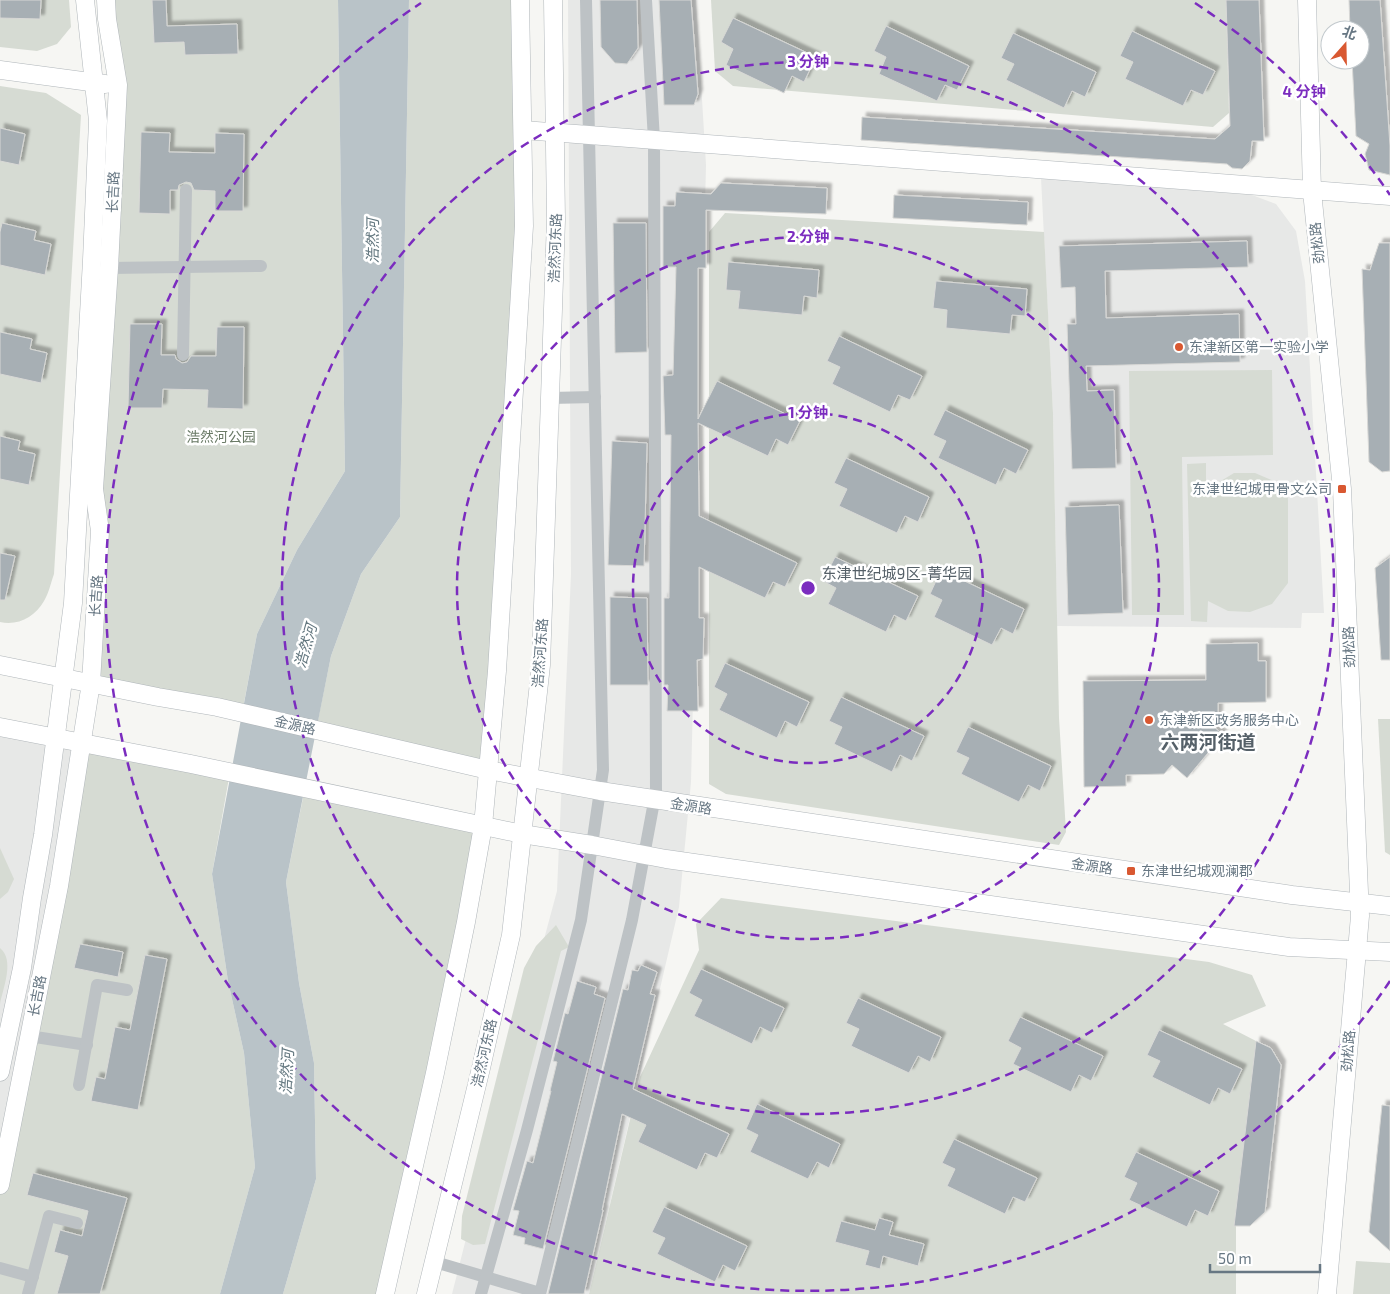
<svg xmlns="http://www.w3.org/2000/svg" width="1390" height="1294" font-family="'Exo 2','Noto Sans SC',sans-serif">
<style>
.built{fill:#e7e8e7}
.green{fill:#d6dbd3}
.water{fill:#b9c3c8}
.building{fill:#a7afb4;stroke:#d8d8d6;filter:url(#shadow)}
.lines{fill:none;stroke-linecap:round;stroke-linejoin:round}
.secondary-casing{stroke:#b0b6ba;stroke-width:19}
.street{stroke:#bdc2c5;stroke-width:12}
.secondary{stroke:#fff;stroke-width:18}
.ring{fill:none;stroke:#7b2cbf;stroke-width:2.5;stroke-dasharray:9 6}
.poi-dot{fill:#d95831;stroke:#fff;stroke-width:2}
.labels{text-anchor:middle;stroke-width:5;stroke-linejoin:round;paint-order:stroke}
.street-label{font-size:14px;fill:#677783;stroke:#fff}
.poi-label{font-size:14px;fill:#677783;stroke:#fff;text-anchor:start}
.park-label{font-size:14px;fill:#6a7a66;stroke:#fff}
.water-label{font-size:15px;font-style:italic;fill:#63777f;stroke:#fff}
.neighbourhood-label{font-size:15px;fill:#556068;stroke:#fff}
.district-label{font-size:19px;font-weight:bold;fill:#556068;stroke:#fff}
.centre{fill:#7b2cbf;stroke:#fff;stroke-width:2.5}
.ring-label{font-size:15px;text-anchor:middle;font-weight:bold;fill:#7b2cbf;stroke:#fff;stroke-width:5;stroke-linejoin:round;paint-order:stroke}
</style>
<defs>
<filter id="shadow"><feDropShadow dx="4.5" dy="-4.5" stdDeviation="1" flood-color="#0004"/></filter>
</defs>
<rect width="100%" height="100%" fill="#f6f6f3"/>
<g class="built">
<path d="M568,0H696L706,165L691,782L679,907L589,1294H452L508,1073L557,891L571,574Z"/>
<path d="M1041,178L1252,195L1276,204L1296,231L1305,281L1324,613H1302L1301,628L1057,626L1053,413Z"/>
<path d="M0,726L82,742L0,1185Z"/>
</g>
<g class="green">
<path d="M0,0H69L71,27L57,44L37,51L0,47Z"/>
<path d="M106,0H338L345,471L297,550L257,634L242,713L91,683L118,85Z"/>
<path d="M409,0H520L524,226L488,770L316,730L331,656L361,574L400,517Z"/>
<path d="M711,0H1226L1229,113L1213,127L733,86L715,71Z"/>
<path d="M0,86L46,93L81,115L54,574C51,582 49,593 44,601C35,617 18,626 0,622Z"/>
<path d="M725,213L1044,232L1053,413L1059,718L1066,832L1059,845L726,794L709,784V232Z"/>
<path d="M1272,370L1273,455L1182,457L1184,615H1132L1129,371Z"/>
<path d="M1206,463V490L1234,473H1255L1274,481L1288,498V583L1272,604L1250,612L1228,611L1208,601L1207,622L1191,621L1187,464Z"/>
<path d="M1378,719H1390V855L1385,852Z"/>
<path d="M82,742L230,772L212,874L228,981L244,1053L255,1167L220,1294H0V1185Z"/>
<path d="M305,788L483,826L385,1294H283L316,1179L314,1063L299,983L286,882Z"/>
<path d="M0,848L14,879L8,892L0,899Z"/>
<path d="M721,898L1209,962L1252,975L1266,1006L1223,1024L1256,1041L1236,1218V1294H589L640,1077L699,950L696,924Z"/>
<path d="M556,925L569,947L561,951L485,1244L473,1245L461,1239L462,1216L524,968L536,946Z"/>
<path d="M0,948C15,960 3,988 0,1004Z"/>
<path d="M1356,1261L1390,1263V1294H1353Z"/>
</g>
<path class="water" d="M338,0H409L400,517L361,574L331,656L286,882L299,983L314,1063L316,1179L283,1294H220L255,1167L244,1053L228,981L212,874L257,634L297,550L345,471Z"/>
<g class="building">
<path d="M0,0H41L40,19L0,18Z"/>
<path d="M152,0H166L167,26L237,24L238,54L185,55L184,42L154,43Z"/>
<path d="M600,0H637L638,48L627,64L615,63L601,47Z"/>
<path d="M659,0H691L698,94L694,105H664Z"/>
<path d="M1226,0H1259L1264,141H1252L1250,161L1242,169L1232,168L1227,164L861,140L862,117L1215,139L1230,126Z"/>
<path d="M1349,0H1380L1390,146V175L1369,170L1365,154L1369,144L1356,136L1352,60H1360V30H1350Z"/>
<path d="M733,18L816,57L804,82L792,76L784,93L726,65L733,49L721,42Z"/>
<path d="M886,26L969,66L957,90L945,85L937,101L879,74L886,57L874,51Z"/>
<path d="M1132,31L1215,71L1203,95L1191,90L1183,106L1125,79L1133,62L1120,56Z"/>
<path d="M1013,33L1096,72L1085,97L1072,91L1064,108L1006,80L1014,64L1001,58Z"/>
<path d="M0,128L25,134L19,165L0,161Z"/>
<path d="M141,132L170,133L169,152L215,153V133L244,134L243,211H215V191L194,190L191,183L186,182L179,185L178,190H170V214L139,213Z"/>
<path d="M721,183L827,188L826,214L706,210V268H698V419L717,381L800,421L788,445L776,439L768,456L698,423L699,516L797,563L785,587L773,582L765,598L699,567V618H704L703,659L697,660L698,711H667L668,685H664V598H669L671,435H665L663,376L673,375L676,267H663V206H675L676,192L711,194Z"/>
<path d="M894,195L1028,202L1027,225L893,218Z"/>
<path d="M2,223L36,231L34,240L51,244L45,275L0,265V232Z"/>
<path d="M613,223H646L647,352L615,353Z"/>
<path d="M1247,241L1248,267L1105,271L1106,318L1239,314L1240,362L1086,366L1087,391L1114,390L1116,468L1072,469L1067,324H1076L1075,287L1061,288L1059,246Z"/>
<path d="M1379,243H1390V471L1382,472L1369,462L1362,269L1370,270Z"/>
<path d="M728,262L819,270L817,298L804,296L802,315L738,309L740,291L726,290Z"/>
<path d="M936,281L1027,289L1025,316L1012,315L1010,334L946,328L947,310L933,308Z"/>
<path d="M130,324H162L161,355H175L176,359L182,363L187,362L191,356H216L217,327H244L243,409L207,408L208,390L163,389L162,408H128Z"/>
<path d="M0,332L32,339L30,349L47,353L41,383L0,374Z"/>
<path d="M839,336L922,376L910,400L898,395L890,412L832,384L840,367L827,361Z"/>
<path d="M945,410L1028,450L1016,474L1004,468L996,485L938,458L946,441L933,435Z"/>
<path d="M0,436L20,441L18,450L35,454L29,485L0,479Z"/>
<path d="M612,441L647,443L644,566L608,565Z"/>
<path d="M846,458L929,497L918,522L905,516L897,533L839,506L847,489L834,483Z"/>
<path d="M1119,505L1123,613L1068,615L1065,507Z"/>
<path d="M0,553L15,556L5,600H0Z"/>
<path d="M835,557L918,596L906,621L894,615L886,632L828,604L836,588L823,581Z"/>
<path d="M1390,557V660H1381L1375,568Z"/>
<path d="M941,570L1024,609L1013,634L1001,628L992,645L934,617L942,600L930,594Z"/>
<path d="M610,597L647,598L648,685H610Z"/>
<path d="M1258,643V661H1266V702L1218,703V715L1211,724L1223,735L1187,778L1172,765L1164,774L1126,775V786L1084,787L1083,681L1206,680V644Z"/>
<path d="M725,663L809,702L797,727L785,721L777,738L719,710L727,694L714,687Z"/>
<path d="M841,697L924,736L912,761L900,755L892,772L834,744L842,727L829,721Z"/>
<path d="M968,727L1051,766L1040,791L1028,785L1019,802L961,774L969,758L956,752Z"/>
<path d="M80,944L123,952L118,977L74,968Z"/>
<path d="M145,955L167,959L138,1110L91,1101L96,1077L105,1079L115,1027L130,1030Z"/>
<path d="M641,965L657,972L650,994L655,995L633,1089L729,1134L717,1158L705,1153L697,1170L638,1142L646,1125L622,1114L602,1210H603L584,1294H548L623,989L628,990L632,970L638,971Z"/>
<path d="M701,969L784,1008L772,1033L760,1027L752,1044L694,1016L702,1000L689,993Z"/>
<path d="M577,981L596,987L594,994L605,998L543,1249L524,1244L525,1238L513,1235L519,1211L513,1210L527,1161L533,1163L551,1091H550L557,1062L553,1061L565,1013L568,1014Z"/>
<path d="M858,998L941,1037L930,1062L918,1056L909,1073L851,1046L859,1029L846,1023Z"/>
<path d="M1020,1017L1103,1056L1091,1081L1079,1075L1071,1092L1013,1064L1021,1048L1008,1041Z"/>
<path d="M1159,1030L1242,1069L1230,1094L1218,1088L1210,1105L1152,1077L1160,1061L1147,1055Z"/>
<path d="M1256,1041L1271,1048L1281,1065L1265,1212L1250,1226H1234Z"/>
<path d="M757,1104L840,1144L829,1168L817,1162L808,1179L750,1152L758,1135L746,1129Z"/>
<path d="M1382,1105L1390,1106V1251L1369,1232Z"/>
<path d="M954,1139L1037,1178L1025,1202L1013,1197L1005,1214L947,1186L955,1169L942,1163Z"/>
<path d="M1136,1152L1219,1191L1208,1216L1195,1210L1187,1227L1129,1200L1137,1183L1124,1177Z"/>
<path d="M33,1173L127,1198L100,1294H57L68,1256L54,1252L60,1230L82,1236L88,1211L27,1195Z"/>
<path d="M664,1207L747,1246L735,1271L723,1265L715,1282L657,1254L665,1238L652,1232Z"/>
<path d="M879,1218L893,1222L889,1235L924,1244L918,1266L883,1256L880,1269L865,1265L869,1251L835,1242L841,1221L875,1230Z"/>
</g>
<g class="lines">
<g class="secondary-casing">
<g id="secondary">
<path d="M1307,0L1312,191L1342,489L1360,916L1327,1294"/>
<path d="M0,70L105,84"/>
<path d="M523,130L1390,196"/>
<path d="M0,665L158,697L217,707L488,770L600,791L1292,895L1390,906"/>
<path d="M0,727L191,764L522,834L592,845L666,859L1289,947L1390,952"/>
<path d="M0,1072L22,968L32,898L43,835L73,603L92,260L98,121L85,0"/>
<path d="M0,1185L59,886L91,683L100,531L94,489L109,268L118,85L107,19L106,0"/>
<path d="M385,1294L435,1073L466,922L483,826L497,671L524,226L520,0"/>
<path d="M426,1294L481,1068L511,935L541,665L556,220L553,0"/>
</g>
</g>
<g class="street">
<path d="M109,268L261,266"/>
<path d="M183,355L186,190"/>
<path d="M550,398L595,397"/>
<path d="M29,1036L87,1045"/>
<path d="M79,1085L97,985L127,990"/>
<path d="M435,1262L540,1293"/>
<path d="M0,1268L33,1277"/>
<path d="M28,1294L49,1216L77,1223"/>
<path d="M481,1294L527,1130L581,920L603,770L586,0"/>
<path d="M540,1294L632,920L656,791L654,140L646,0"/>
</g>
<use href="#secondary" class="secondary"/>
</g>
<g class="ring">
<circle cx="808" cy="588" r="175"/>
<circle cx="808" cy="588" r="351"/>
<circle cx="808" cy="588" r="526"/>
<path d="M1390 981A702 702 0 1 1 421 3M1195 3A702 702 0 0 1 1390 195"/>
</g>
<g class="poi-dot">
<circle cx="1179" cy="347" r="5"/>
<rect x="1337" y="484" width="10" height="10" rx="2.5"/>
<circle cx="1149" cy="720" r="5"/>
<rect x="1126" y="866" width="10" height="10" rx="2.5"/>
</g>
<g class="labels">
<g class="street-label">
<text transform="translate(113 192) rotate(-87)" y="5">长吉路</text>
<text transform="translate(1317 243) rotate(-96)" y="5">劲松路</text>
<text transform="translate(555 248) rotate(-88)" y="5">浩然河东路</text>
<text transform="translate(96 596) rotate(-86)" y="5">长吉路</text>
<text transform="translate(1349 647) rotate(-92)" y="5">劲松路</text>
<text transform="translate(540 653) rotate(-86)" y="5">浩然河东路</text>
<text transform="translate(295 725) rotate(13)" y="5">金源路</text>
<text transform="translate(691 806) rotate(9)" y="5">金源路</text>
<text transform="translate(1092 866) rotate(8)" y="5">金源路</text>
<text transform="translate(37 996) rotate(-79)" y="5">长吉路</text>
<text transform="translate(1348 1051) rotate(-85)" y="5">劲松路</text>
<text transform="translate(484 1053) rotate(-77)" y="5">浩然河东路</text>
</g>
<g class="poi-label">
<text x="1189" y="352">东津新区第一实验小学</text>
<text x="1332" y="494" text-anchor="end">东津世纪城甲骨文公司</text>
<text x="1159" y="725">东津新区政务服务中心</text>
<text x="1141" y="876">东津世纪城观澜郡</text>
</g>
<g class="park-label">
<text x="221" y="442">浩然河公园</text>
</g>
<g class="water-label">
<text transform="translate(373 241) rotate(-90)" y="5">浩然河</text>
<text transform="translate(306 646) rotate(-74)" y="5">浩然河</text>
<text transform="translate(287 1072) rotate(-87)" y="5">浩然河</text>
</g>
<g class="neighbourhood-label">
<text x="897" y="579">东津世纪城9区-菁华园</text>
</g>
<g class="district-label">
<text x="1208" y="749">六两河街道</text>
</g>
</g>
<circle cx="808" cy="588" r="8" class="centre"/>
<g class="ring-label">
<text x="808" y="67">3 分钟</text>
<text x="1304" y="97">4 分钟</text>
<text x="808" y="242">2 分钟</text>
<text x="808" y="418">1 分钟</text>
</g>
<g transform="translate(1345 45) rotate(20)"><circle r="24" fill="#ffffff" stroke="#c2c9cd"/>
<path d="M0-4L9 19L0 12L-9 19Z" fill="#d95831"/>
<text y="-8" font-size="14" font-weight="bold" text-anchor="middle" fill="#677783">北</text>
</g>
<path d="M1210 1264v8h110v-8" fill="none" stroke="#677783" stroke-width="2.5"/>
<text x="1218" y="1264" font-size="15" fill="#677783" stroke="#ffffff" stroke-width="4" paint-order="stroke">50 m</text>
</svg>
